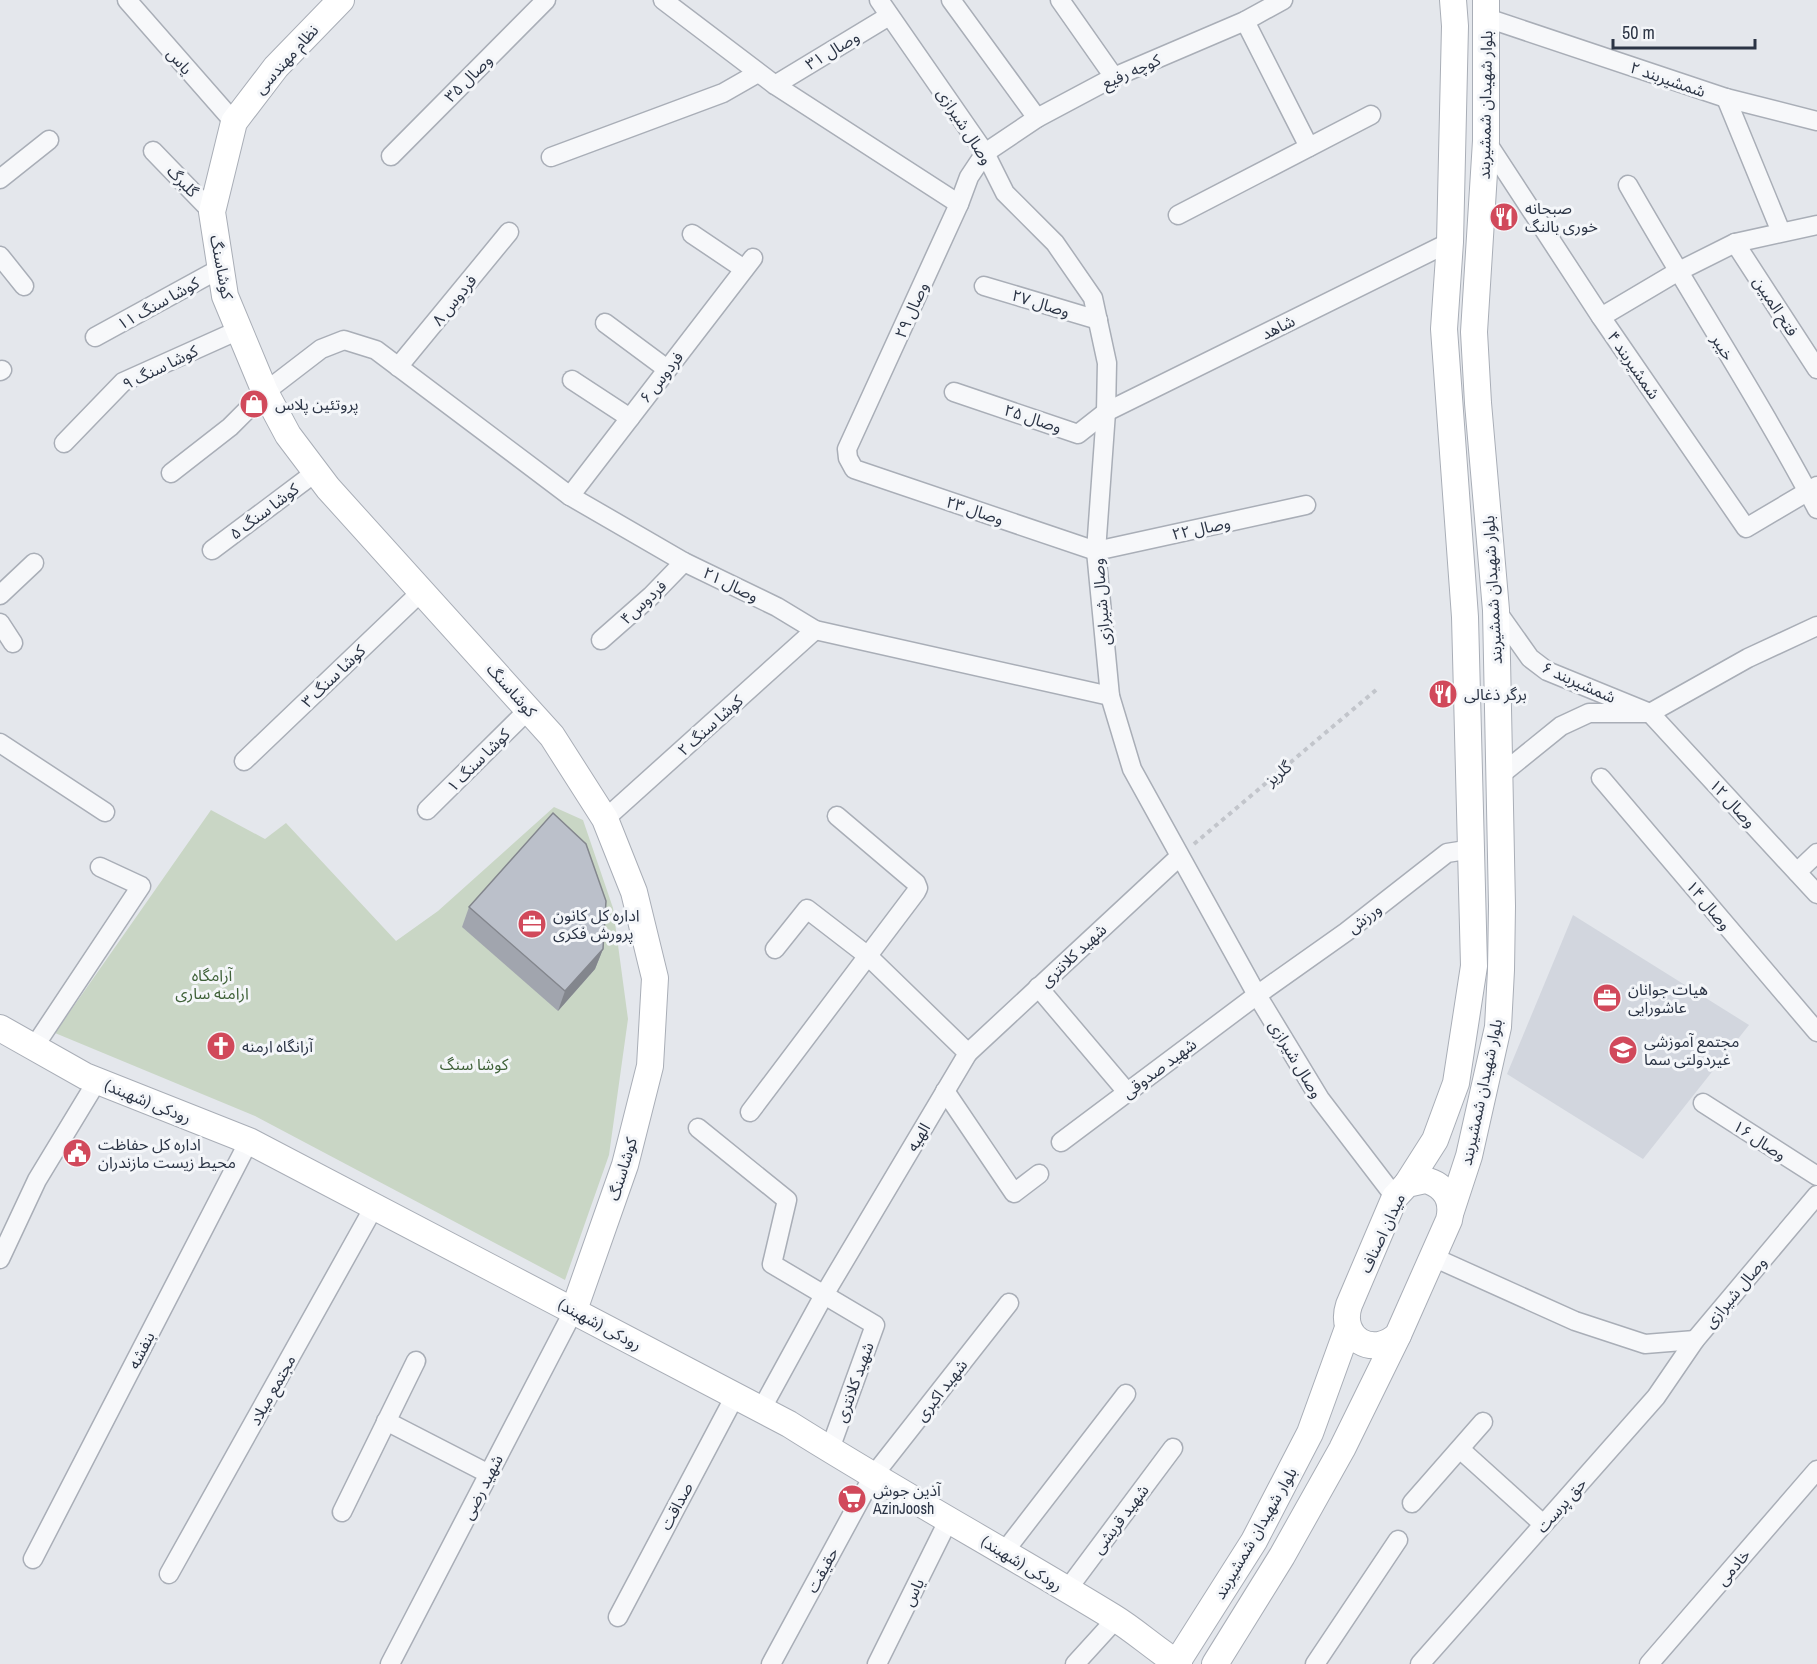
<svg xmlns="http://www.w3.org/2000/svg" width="1817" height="1664" font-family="'Archivo Narrow','Noto Sans Arabic',sans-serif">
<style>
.built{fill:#d2d6de}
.green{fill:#c9d6c5}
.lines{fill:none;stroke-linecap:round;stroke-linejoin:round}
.minor-casing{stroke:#a9aeb7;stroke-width:21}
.secondary-casing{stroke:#a9aeb7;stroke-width:28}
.path{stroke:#c2c5cb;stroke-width:4;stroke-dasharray:4.5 4.5;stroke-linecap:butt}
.minor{stroke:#f7f8fa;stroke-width:18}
.secondary{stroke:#fff;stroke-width:26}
.wall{fill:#a1a5ae}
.shaded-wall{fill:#83868d}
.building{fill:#bbc0ca;stroke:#83868d;stroke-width:1.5}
.labels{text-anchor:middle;stroke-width:6;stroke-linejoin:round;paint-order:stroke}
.street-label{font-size:16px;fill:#2b3445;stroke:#f4f6f9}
.poi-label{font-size:16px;fill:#2b3445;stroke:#f4f6f9;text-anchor:start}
.park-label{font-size:16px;fill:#3f6138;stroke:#f4f6f9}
</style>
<rect width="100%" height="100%" fill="#e4e7ec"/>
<path class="built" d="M1573,915L1749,1025L1643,1159L1507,1074Z"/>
<path class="green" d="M554,807L583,820L613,908L628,1019L609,1155L565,1280L255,1116L55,1033L211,810L265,839L286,823L396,941L438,911Z"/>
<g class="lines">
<g class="minor-casing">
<g id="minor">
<path d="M127,0L234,122"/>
<path d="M663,0L775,85L959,204"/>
<path d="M879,0L985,153L1005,193L1055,243L1093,298L1107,363L1106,412L1096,551L1110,696L1132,769L1257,995L1320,1099L1395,1197"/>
<path d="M951,0L1037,118"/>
<path d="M1060,0L1114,77"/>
<path d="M1283,0L1245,21L1114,77L1037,118L985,153L969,177L959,204L847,449L848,458L854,469L1096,551L1306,505"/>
<path d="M1487,18L1726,98L1817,121"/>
<path d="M1245,21L1309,147"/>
<path d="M775,85L889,16"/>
<path d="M1726,98L1781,232"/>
<path d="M1486,141L1601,317L1746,528L1817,486"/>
<path d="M153,151L212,212"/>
<path d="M391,156L546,0"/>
<path d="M551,157L723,93L758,73"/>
<path d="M0,179L49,140"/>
<path d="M1628,185C1690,294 1759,399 1817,509"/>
<path d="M1178,215L1371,115"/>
<path d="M692,234L744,269"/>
<path d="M1735,243L1817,369"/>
<path d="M0,256L24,286"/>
<path d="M984,286L1098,320"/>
<path d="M1601,317L1677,272L1735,243L1817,225"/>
<path d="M605,323L667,369"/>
<path d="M95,337L221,268"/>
<path d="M398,367L509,232"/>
<path d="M0,371L2,370"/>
<path d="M572,380L630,418"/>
<path d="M954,392L1078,434L1106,412L1450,242"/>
<path d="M64,443L123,382L239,330"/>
<path d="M171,473L230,427L265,392L321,349L344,340L376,350L570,496L684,562L777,607L815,630L1110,696"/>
<path d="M570,496L753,258"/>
<path d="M212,550L316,472"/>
<path d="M0,595L34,563"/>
<path d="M1496,610L1530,658L1547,671L1650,713L1817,894"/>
<path d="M0,623L13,643"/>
<path d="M601,640L651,596L684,562"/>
<path d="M0,743L105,812"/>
<path d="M244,761L422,591"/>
<path d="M1498,777L1561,726L1589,713H1650L1748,658L1817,626"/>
<path d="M1601,778L1817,1032"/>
<path d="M427,810L529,709"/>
<path d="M605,819L815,630"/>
<path d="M1797,872L1817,853"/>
<path d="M1038,987L1127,1092"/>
<path d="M34,1047L141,886L100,867"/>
<path d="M968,1053L1179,857"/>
<path d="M945,1091L1014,1193L1039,1174"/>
<path d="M1703,1103L1817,1176"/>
<path d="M750,1112L916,892L918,888L916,883L837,816"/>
<path d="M698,1128L787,1200L772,1264L875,1325L830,1449"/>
<path d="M1061,1142L1257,995L1346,932L1447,853L1472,849"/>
<path d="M1433,1257L1575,1321L1645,1344L1695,1340"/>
<path d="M0,1259L37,1180L97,1081"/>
<path d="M761,1410L824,1295L968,1053L868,956L807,909L775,949"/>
<path d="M386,1421L489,1474"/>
<path d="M1461,1450L1543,1524"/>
<path d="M1412,1503L1483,1422"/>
<path d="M342,1512L416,1361"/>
<path d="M1004,1552L1126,1394"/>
<path d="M33,1559L249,1141"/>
<path d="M169,1574L374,1207"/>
<path d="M1067,1590L1173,1448"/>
<path d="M618,1617L735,1396"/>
<path d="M390,1664L574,1310"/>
<path d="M771,1664L873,1476L1009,1303"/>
<path d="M877,1664L949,1519"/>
<path d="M1075,1664L1116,1619"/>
<path d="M1315,1664L1398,1540"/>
<path d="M1420,1664L1656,1397L1695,1340L1817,1195"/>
<path d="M1649,1664L1817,1470"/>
</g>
</g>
<g class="secondary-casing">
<g id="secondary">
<path d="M341,0L276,67L234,122L212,212L225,296L265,392L288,435L328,488L552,736L605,819L634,892L655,978L650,1066L625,1165L574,1310"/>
<path d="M0,1028L85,1076L249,1141L789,1424C895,1491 1005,1551 1113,1617C1136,1631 1156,1650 1179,1664"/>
<path d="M1425,1180C1445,1185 1454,1200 1449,1220L1398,1335C1373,1359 1338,1338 1349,1305L1395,1197L1407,1184Z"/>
<path d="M1407,1184L1435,1140L1456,1083L1474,966L1465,617L1444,329L1450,242L1455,26L1453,0"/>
<path d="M1451,1211L1469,1156L1498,1027L1501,970L1502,906L1496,610L1478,403L1474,332L1486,141V0"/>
<path d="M1176,1664L1254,1541L1310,1433L1348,1328"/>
<path d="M1215,1664L1282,1556L1342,1449L1398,1335"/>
</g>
</g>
<path class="path" d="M1194,844L1376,690"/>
<use href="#minor" class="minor"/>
<use href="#secondary" class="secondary"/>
</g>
<path class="wall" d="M469,907L603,949L595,969L558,1011L462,927Z"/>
<path class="shaded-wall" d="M603,949L595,969L558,1011L565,991Z"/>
<path class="building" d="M553,813L586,844L606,901L603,949L565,991L469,907Z"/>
<defs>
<g id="restaurant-disc" transform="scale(1.5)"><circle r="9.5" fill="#d1495b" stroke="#f4f6f9"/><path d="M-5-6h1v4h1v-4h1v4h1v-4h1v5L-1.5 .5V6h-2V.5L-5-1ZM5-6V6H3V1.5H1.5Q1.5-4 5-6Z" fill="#fff"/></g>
<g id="shop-disc" transform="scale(1.5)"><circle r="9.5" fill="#d1495b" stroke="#f4f6f9"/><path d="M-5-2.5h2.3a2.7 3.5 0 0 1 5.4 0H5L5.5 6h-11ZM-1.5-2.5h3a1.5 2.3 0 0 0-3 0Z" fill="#fff"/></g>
<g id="office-disc" transform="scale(1.5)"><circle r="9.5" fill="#d1495b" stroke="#f4f6f9"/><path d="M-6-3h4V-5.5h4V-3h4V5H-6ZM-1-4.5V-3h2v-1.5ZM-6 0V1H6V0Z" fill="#fff"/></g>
<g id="church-disc" transform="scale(1.5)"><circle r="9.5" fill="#d1495b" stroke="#f4f6f9"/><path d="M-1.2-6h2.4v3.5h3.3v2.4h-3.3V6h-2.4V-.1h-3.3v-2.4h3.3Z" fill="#fff"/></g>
<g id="university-disc" transform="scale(1.5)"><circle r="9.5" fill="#d1495b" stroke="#f4f6f9"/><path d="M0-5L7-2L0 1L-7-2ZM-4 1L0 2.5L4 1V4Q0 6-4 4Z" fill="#fff"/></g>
<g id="civic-disc" transform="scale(1.5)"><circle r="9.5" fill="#d1495b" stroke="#f4f6f9"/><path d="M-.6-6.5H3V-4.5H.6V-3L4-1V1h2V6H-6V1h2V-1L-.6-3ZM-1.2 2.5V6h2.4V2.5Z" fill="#fff"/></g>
<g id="supermarket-disc" transform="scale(1.5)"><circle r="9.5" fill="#d1495b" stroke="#f4f6f9"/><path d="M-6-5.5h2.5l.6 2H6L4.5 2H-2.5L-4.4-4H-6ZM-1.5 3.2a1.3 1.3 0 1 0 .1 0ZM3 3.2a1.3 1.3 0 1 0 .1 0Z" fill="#fff"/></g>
</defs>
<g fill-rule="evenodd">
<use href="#restaurant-disc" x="1504" y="217"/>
<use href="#shop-disc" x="254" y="404"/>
<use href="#restaurant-disc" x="1443" y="694"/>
<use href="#office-disc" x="532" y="924"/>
<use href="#office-disc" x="1607" y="998"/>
<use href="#church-disc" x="221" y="1046"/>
<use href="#university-disc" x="1623" y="1050"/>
<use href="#civic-disc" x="77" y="1153"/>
<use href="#supermarket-disc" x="852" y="1499"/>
</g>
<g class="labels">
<g class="street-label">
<text transform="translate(832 50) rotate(-31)" y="6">وصال ۳۱</text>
<text transform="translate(286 59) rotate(-48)" y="6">نظام مهندسی</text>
<text transform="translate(180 61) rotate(49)" y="6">یاس</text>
<text transform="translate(1131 71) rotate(-24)" y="6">کوچه رفیع</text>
<text transform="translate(468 78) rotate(-45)" y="6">وصال ۳۵</text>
<text transform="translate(1668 79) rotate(19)" y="6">شمشیربند ۲</text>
<text transform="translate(1485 105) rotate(-89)" y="6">بلوار شهیدان شمشیربند</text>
<text transform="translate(965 126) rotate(57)" y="6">وصال شیرازی</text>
<text transform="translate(183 181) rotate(46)" y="6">گلبرگ</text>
<text transform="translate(222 267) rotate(79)" y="6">کوشاسنگ</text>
<text transform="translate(454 300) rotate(-51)" y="6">فردوس ۸</text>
<text transform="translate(158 303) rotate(-29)" y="6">۱۱ کوشا سنگ</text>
<text transform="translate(1041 303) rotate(17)" y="6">وصال ۲۷</text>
<text transform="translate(1776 306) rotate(57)" y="6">فتح المبین</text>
<text transform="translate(911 310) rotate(-66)" y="6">وصال ۲۹</text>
<text transform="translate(1278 327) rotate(-26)" y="6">شاهد</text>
<text transform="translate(1723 347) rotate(58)" y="6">خیبر</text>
<text transform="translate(1634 365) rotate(55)" y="6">شمشیربند ۴</text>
<text transform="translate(160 367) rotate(-26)" y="6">کوشا سنگ ۹</text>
<text transform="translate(661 377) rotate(-52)" y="6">فردوس ۶</text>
<text transform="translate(1033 418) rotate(18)" y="6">وصال ۲۵</text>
<text transform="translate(975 510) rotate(18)" y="6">وصال ۲۳</text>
<text transform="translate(264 511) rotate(-37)" y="6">کوشا سنگ ۵</text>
<text transform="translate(1201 528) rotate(-12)" y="6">وصال ۲۲</text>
<text transform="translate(731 584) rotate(26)" y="6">وصال ۲۱</text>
<text transform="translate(1492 590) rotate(-93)" y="6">بلوار شهیدان شمشیربند</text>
<text transform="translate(643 602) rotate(-43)" y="6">فردوس۴</text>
<text transform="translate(1101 602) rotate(-95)" y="6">وصال شیرازی</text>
<text transform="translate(333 676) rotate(-44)" y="6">کوشا سنگ ۳</text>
<text transform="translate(1579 682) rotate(24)" y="6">شمشیربند ۶</text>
<text transform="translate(512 690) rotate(48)" y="6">کوشاسنگ</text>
<text transform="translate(710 725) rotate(-42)" y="6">کوشا سنگ ۲</text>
<text transform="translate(478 760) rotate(-45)" y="6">کوشا سنگ ۱</text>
<text transform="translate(1278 773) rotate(-40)" y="6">گلریز</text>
<text transform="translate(1733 803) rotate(47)" y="6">وصال ۱۲</text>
<text transform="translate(1709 905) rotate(50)" y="6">وصال ۱۴</text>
<text transform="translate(1364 918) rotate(-38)" y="6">ورزش</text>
<text transform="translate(1073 955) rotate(-43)" y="6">شهید کلانتری</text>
<text transform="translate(1296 1059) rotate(59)" y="6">وصال شیرازی</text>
<text transform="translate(1159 1068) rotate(-37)" y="6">شهید صدوقی</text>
<text transform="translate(1481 1092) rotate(-78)" y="6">بلوار شهیدان شمشیربند</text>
<text transform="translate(148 1101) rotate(22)" y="6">رودکی (شهبند)</text>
<text transform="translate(918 1137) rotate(-59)" y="6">الهیه</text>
<text transform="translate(1760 1140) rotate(33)" y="6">وصال ۱۶</text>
<text transform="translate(622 1169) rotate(-73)" y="6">کوشاسنگ</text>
<text transform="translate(1382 1233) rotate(-65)" y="6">میدان اصناف</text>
<text transform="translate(1735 1292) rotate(-50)" y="6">وصال شیرازی</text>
<text transform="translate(600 1324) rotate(28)" y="6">رودکی (شهبند)</text>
<text transform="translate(141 1350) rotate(-63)" y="6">بنفشه</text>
<text transform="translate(854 1382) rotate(-70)" y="6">شهید کلانتری</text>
<text transform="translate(272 1390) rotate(-61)" y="6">مجتمع میلاد</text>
<text transform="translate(941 1390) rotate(-52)" y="6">شهید اکبری</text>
<text transform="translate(482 1487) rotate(-63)" y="6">شهید رضی</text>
<text transform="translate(1561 1505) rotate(-49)" y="6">حق پرست</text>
<text transform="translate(676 1506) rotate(-62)" y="6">صداقت</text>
<text transform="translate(1120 1519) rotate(-53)" y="6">شهید قریشی</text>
<text transform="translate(1255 1533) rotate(-60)" y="6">بلوار شهیدان شمشیربند</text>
<text transform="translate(1022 1563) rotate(31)" y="6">رودکی (شهبند)</text>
<text transform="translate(1733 1567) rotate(-49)" y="6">خادمی</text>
<text transform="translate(822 1570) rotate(-62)" y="6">حقیقت</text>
<text transform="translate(913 1592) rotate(-64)" y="6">یاس</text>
</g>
<g class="poi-label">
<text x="1525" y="214">صبحانه<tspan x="1525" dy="18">خوری بالنگ</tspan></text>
<text x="275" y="410">پروتئین پلاس</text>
<text x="1464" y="700">برگر ذغالی</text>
<text x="553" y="921">اداره کل کانون<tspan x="553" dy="18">پرورش فکری</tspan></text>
<text x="1628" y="995">هیات جوانان<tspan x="1628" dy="18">عاشورایی</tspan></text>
<text x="1644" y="1047">مجتمع آموزشی<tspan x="1644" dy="18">غیردولتی سما</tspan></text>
<text x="242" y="1052">آرانگاه ارمنه</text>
<text x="98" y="1150">اداره کل حفاظت<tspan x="98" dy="18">محیط زیست مازندران</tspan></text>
<text x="873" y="1496">آذین جوش<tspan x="873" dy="18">AzinJoosh</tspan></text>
</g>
<g class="park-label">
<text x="212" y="981">آرامگاه<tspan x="212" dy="18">ارامنه ساری</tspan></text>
<text x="474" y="1070">کوشا سنگ</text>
</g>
</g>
<path d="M1613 39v9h142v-9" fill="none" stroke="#2b3445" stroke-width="3"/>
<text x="1622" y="39" font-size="18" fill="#2b3445" stroke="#f4f6f9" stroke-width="4.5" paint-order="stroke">50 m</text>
</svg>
